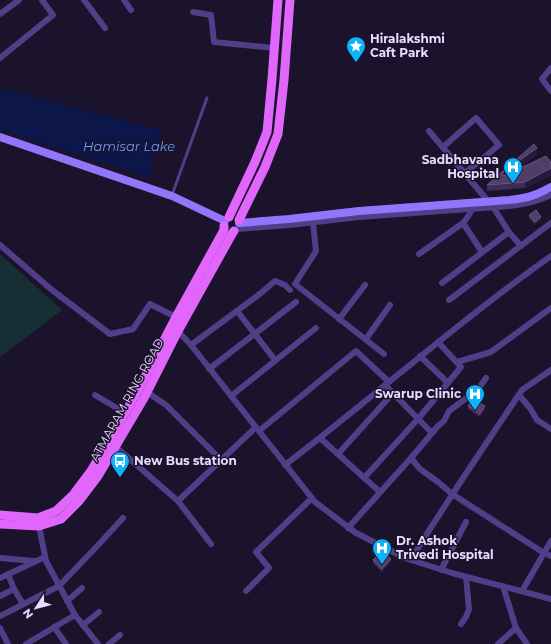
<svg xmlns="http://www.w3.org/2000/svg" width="551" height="644" font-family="Montserrat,sans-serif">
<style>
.green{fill:#152f34}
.water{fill:#0c1649}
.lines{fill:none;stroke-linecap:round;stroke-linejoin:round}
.lane{stroke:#503e88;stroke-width:3}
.street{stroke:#503e88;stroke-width:6}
.secondary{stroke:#9375fc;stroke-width:8}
.primary{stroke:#e166fc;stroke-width:9}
.wall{fill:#3d2b58}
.shaded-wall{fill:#28193e}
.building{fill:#4f3e69;stroke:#675781}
.labels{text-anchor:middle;stroke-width:3;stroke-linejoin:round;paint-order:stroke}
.poi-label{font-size:12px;font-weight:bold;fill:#e7dcfe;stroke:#1b122b;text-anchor:start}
.street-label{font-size:12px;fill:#e7dcfe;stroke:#1b122b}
.water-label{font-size:13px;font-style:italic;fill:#6c9dfc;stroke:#1b122b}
</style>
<rect width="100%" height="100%" fill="#1b122b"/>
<path class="green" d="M0,254L62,310L0,357Z"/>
<path class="water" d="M0,88L161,130L149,178L0,130Z"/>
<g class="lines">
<path class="lane" d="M172,195L207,98"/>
<g class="street">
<path d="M84,0L105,28"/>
<path d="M124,0L131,10"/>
<path d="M193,12L211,15L214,42L274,48"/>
<path d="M0,14L19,0"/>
<path d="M0,58L53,15L42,0"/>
<path d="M551,68L542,79L551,91"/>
<path d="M429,131L488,201"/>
<path d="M443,147L476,118L499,145L465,173"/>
<path d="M493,207L509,232L521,246"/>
<path d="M313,223L316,251L295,284L384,354"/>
<path d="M463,223L482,252"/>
<path d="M238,229L290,225L359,217L510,206C525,204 537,202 551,195"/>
<path d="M0,245L52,290L110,334L133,329L150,304L176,317"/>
<path d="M419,254L463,223L469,215L472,209"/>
<path d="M442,283L509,232"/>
<path d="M449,300L551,223"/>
<path d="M237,311L275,360"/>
<path d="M339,319L365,285"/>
<path d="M178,331L191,345L315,502L356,533L405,558L452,573L551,599"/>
<path d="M366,339L390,305"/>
<path d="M191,345L261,293L275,281L285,285L290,290"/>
<path d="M420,356L448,383"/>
<path d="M457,362L491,352L551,308"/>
<path d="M209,369L296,302"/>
<path d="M385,385L432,433"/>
<path d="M147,392L166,405L221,460"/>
<path d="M95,395L125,413"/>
<path d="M519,395L530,408L537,420L551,429"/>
<path d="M231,396L316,328"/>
<path d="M259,431L356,351L389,382"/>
<path d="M320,438L380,492"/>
<path d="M116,447L178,501L211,544"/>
<path d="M338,454L393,393"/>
<path d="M411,458L420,469L438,482L452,494L544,553L551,556"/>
<path d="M285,465C375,396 459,321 551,256"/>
<path d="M364,478L418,419L461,367L438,342"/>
<path d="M178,501L256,427"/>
<path d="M39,526L46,561L75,615L98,644"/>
<path d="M348,528L411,458L438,426L444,421L449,411L472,394L479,388L486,378"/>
<path d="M0,558L34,561"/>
<path d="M412,560L419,546L463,478L522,390L551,370"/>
<path d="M441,570L466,522"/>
<path d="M8,574L14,589L23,604"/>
<path d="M0,578L45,557"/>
<path d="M503,586L516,628L527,644"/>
<path d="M246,591L269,568L256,552L312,498"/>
<path d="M522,591L551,541"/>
<path d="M0,596L14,589"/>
<path d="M67,601L82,588"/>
<path d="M0,616L59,586L101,542L123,518"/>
<path d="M461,624L466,617L469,609L466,577"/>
<path d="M83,625L99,612"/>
<path d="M54,627L66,644"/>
<path d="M0,628L8,644"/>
<path d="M26,644L75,615"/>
<path d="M109,644L120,635"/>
<path d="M498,644L516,628"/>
</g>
<g class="secondary">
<path d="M0,137L172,196L225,221"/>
<path d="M239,223L289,219L359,211L509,200C527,198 535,196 551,187"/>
</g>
<g class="primary">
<path d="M229,217L255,162L267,132L272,79L278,0"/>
<path d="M239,220L265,167L278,134L284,80L290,0"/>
<path d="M0,515L38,518L56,511L73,495L91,471L136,394L176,317L224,230V226"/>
<path d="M0,524L39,526L61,519L79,501L98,476L144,398L178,331L232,234L234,231"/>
</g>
</g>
<g class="wall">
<path d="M537,155L511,173L551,162V175L525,188L487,191V185Z"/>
<path d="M529,215L541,220L535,225L529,218Z"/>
<path d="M468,406L485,410L480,417L468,409Z"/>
<path d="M373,560L391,563L382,572L373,563Z"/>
</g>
<g class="shaded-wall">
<path d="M537,148V155L502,179V173Z"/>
<path d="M551,168V175L525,188V182Z"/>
<path d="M541,217V220L535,225V222Z"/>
<path d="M485,406V410L480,417V414Z"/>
<path d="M391,559V563L382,572V569Z"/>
</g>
<g class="building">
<path d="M534,144L537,148L502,173L504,176L546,156L551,162V168L525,182L487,185Z"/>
<path d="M536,210L541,217L535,222L529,215Z"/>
<path d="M473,399L485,406L480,414L468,406Z"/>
<path d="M382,551L391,559L382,569L373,560Z"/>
</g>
<defs>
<g id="sight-pin" transform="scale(1)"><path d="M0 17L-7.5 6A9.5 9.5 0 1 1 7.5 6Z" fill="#0db3fa" stroke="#1b122b"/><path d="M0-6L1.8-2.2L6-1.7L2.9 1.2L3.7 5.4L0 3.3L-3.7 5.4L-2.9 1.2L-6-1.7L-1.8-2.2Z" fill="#fff"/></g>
<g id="hospital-pin" transform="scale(1)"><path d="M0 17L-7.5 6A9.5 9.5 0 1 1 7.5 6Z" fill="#0db3fa" stroke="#1b122b"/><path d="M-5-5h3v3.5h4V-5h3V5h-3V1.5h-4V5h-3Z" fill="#fff"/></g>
<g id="bus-pin" transform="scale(1)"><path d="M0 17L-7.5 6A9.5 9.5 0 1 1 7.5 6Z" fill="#0db3fa" stroke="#1b122b"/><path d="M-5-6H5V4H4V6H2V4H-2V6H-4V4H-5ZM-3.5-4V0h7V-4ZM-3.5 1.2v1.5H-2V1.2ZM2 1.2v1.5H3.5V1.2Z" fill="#fff"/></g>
</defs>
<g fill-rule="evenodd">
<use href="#sight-pin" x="356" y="46"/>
<use href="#hospital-pin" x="513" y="167"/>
<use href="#hospital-pin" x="475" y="394"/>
<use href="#bus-pin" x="120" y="461"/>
<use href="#hospital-pin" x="382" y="548"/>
</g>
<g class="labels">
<g class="poi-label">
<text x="370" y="43">Hiralakshmi<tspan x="370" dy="14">Caft Park</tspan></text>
<text x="499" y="164" text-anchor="end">Sadbhavana<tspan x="499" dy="14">Hospital</tspan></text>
<text x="461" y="398" text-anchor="end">Swarup Clinic</text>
<text x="134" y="465">New Bus station</text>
<text x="396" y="545">Dr. Ashok<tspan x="396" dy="14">Trivedi Hospital</tspan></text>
</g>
<g class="street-label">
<text transform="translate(127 400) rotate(-61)" y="4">ATMARAM RING ROAD</text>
</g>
<g class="water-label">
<text x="129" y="151">Hamisar Lake</text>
</g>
</g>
<g transform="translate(36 608) rotate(234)" stroke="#1b122b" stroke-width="3" paint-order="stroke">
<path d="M0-3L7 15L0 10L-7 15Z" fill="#e7dcfe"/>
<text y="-6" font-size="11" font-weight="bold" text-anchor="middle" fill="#e7dcfe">N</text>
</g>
</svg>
